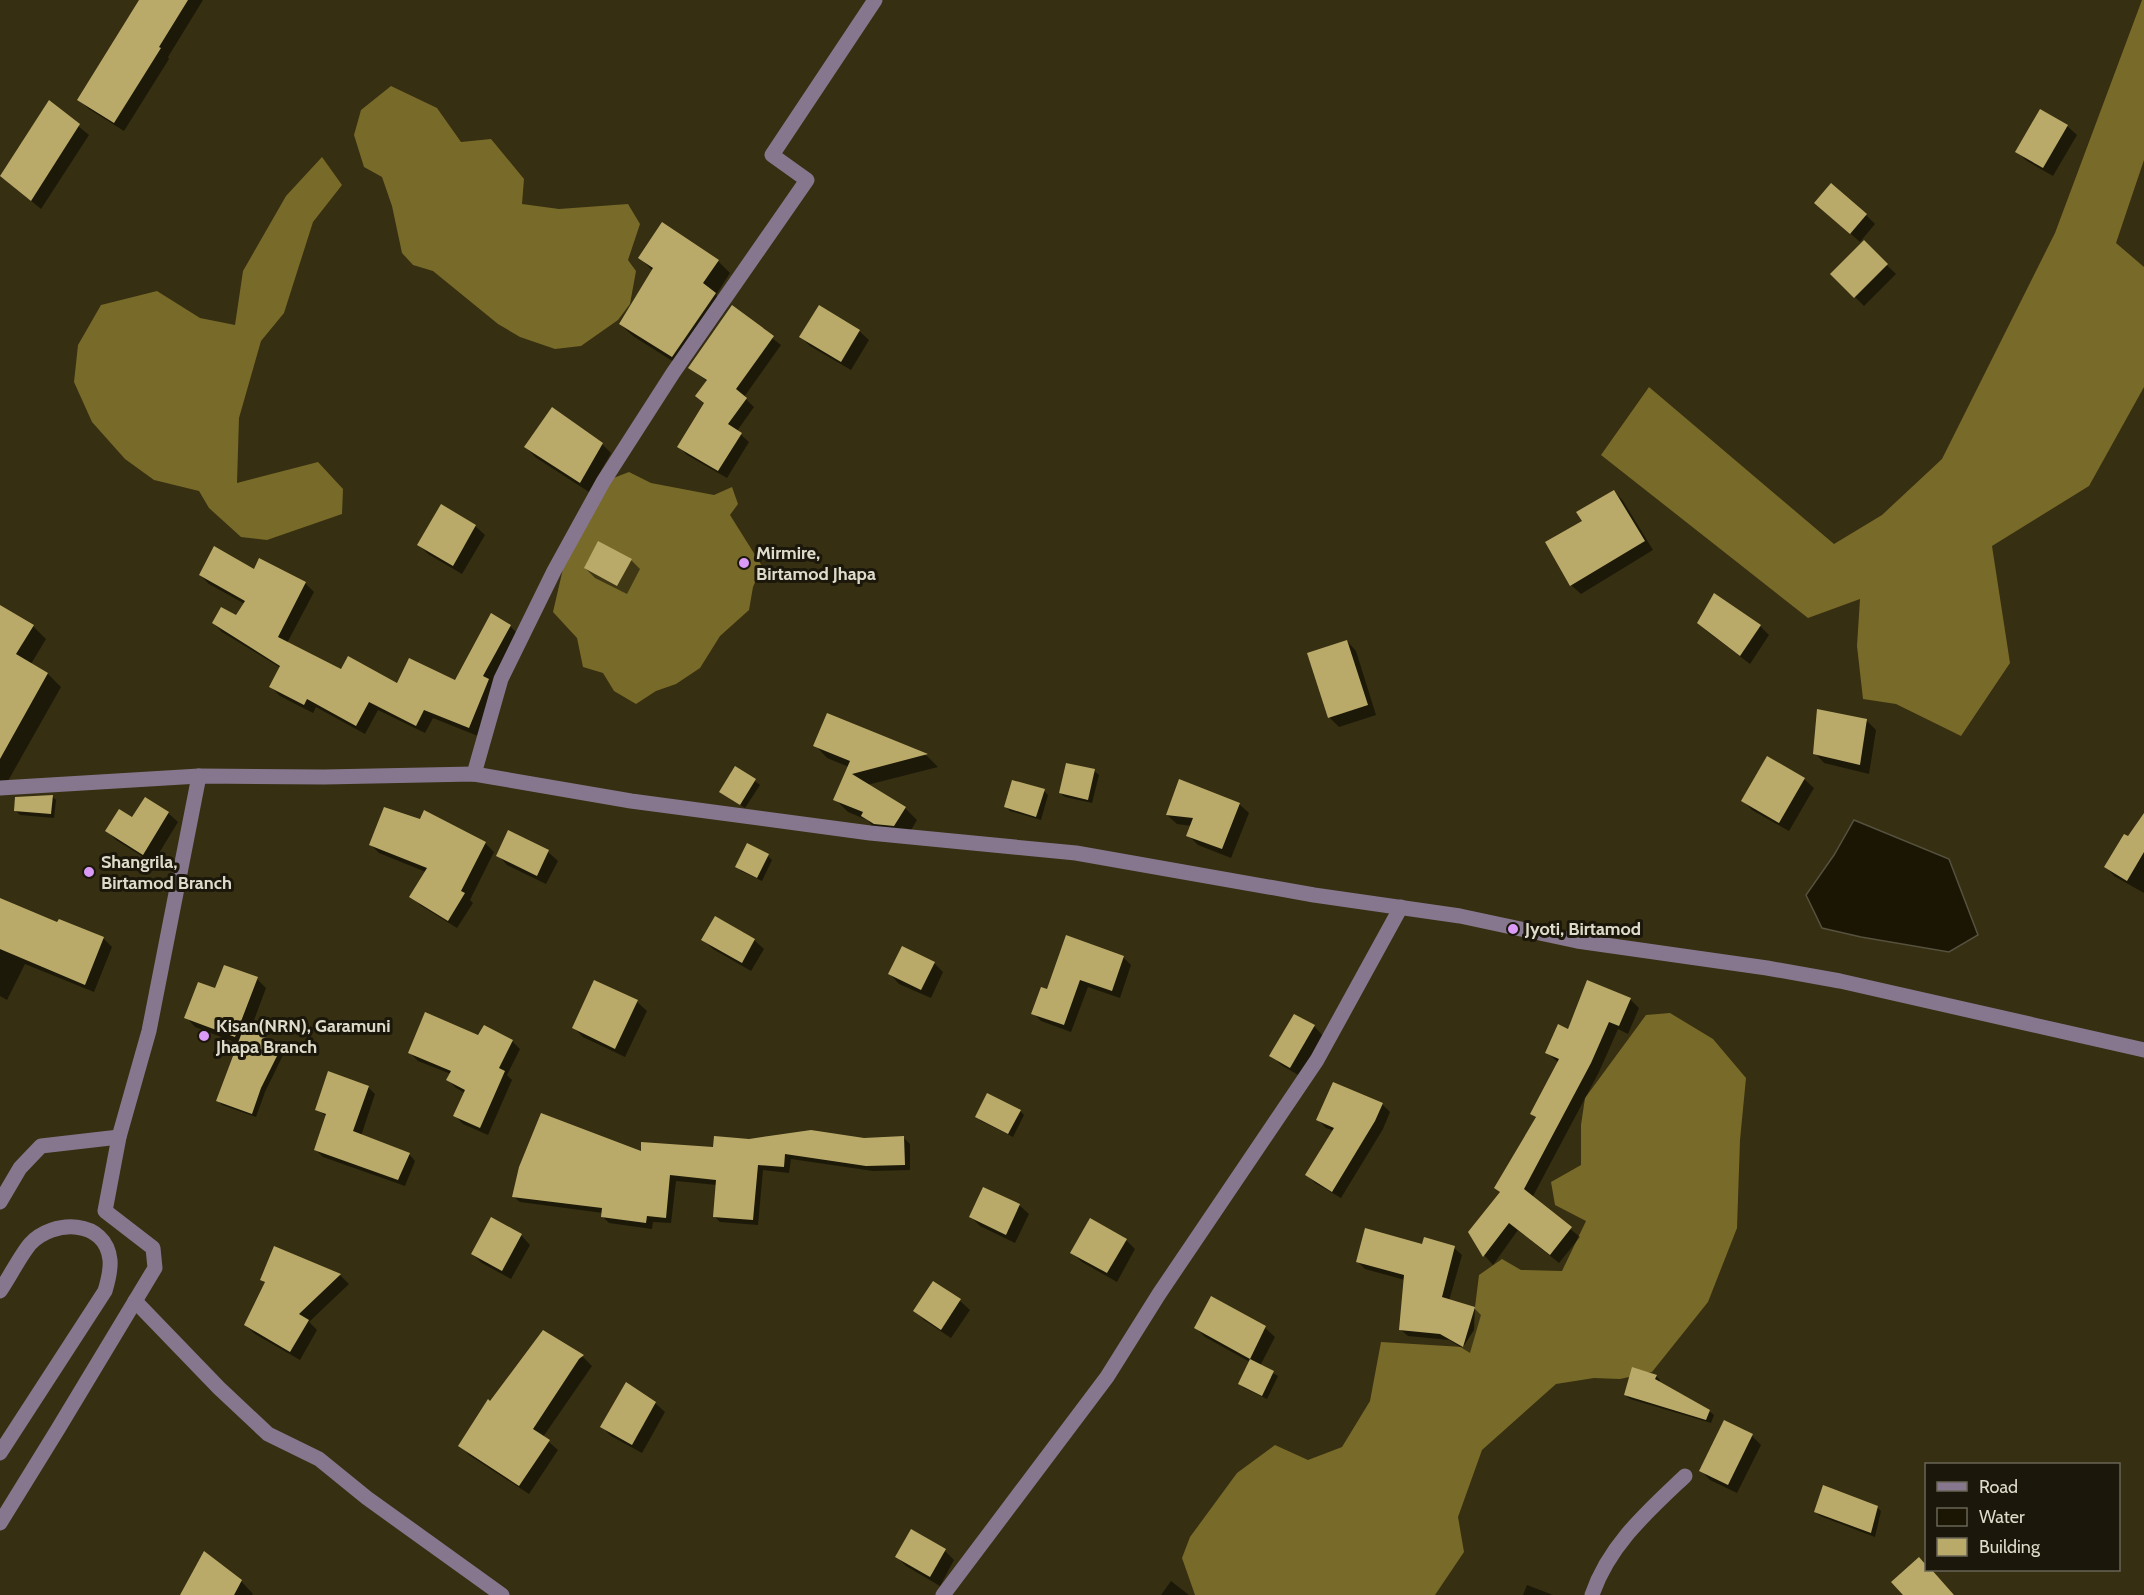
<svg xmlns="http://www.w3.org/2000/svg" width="2144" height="1595" font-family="Cabin,sans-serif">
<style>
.forest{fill:#786a29}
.water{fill:#1b1603;stroke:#56513f;stroke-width:1.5}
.shadow{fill:#0007}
.building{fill:#baaa6a}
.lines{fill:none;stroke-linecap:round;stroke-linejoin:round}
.minor{stroke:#86778e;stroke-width:15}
.poi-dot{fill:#da9af6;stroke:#1b170b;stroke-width:2}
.labels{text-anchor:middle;stroke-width:6;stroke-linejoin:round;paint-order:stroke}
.poi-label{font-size:18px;font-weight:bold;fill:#dfdbca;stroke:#1b170b;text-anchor:start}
</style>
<rect width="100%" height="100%" fill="#362f11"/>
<g class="forest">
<path d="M2142,0H2144V160L2116,243L2144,267V387L2089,486L1992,546L2010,663L1961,736L1896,704L1863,699L1857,646L1860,599L1808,618L1601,455L1649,387L1834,544L1882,515L1942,459L2055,233Z"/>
<path d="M391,86L437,108L461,142L491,139L524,179L522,204L559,209L628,204L640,224L628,260L636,271L630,304L618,320L581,346L555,349L520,337L498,324L433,271L413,265L402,253L392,206L382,177L364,167L354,135L361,110Z"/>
<path d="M322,157L342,185L313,222L284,313L261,341L239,418L237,483L318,462L343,489L342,514L267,540L241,537L209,508L199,491L154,480L125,459L92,422L74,382L78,345L101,305L157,291L200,318L235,325L243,271L286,196Z"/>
<path d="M629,472L651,483L714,495L732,487L738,504L730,515L762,566L753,587L749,610L720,636L700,668L676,684L656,691L636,704L614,691L603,673L583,667L577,638L553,612L568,547L603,482Z"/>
<path d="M1670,1013L1713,1039L1746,1078L1740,1140L1737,1228L1708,1302L1652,1372L1620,1379L1594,1378L1556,1384L1482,1450L1458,1517L1464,1552L1435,1595H1195L1182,1558L1190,1537L1237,1473L1275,1445L1308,1460L1342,1447L1370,1401L1381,1342L1463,1347L1474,1330L1475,1307L1479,1275L1502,1259L1521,1270L1562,1271L1586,1221L1555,1205L1551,1182L1581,1165V1125L1585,1098L1646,1015Z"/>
</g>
<path class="water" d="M1854,820L1949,859L1978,935L1949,952L1861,937L1822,928L1806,895L1834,855Z"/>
<g class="shadow">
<path d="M141,0H203L168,57L169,59L124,131L89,109L79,100Z"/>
<path d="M50,103L89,135L41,209L1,176Z"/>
<path d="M2067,126L2077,135L2053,176L2027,161L2017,152Z"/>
<path d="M1826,212L1866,215L1875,224L1860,242Z"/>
<path d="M1864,243L1896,274L1864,306L1832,274Z"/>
<path d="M640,258L718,261L730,273L716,295L728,307L685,369L633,336L620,324L653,271Z"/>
<path d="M732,307L781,345L744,397L754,407L737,431L749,442L727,478L687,455L679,447L705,404L697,396L708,382L690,368Z"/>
<path d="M859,331L869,340L851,370L810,346L801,337Z"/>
<path d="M602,444L611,453L589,492L535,457L526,447Z"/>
<path d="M1614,491L1623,501L1653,550L1581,594L1571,585Z"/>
<path d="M475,526L485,535L462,574L428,554L419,545Z"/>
<path d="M260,560L306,584L314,592L287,643L341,671L398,685L455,682L510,626L519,635L478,736L433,718L425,733L378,710L365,734L316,707L313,713L280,696L271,687L281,668L222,632L213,623L237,617L245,604L209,584L200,575L254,571Z"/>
<path d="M631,560L640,569L627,594L595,578L585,568Z"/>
<path d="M0,613L33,626L46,639L31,664L48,674L61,687L4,788L0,786Z"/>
<path d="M1698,623L1760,626L1769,635L1750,664L1708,632Z"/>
<path d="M1347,641L1356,651L1376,715L1339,727L1329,717Z"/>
<path d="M828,715L927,756L938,767L867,785L905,808L917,820L907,837L875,828L867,820L848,812L835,799L849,767L827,758L815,745Z"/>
<path d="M1867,721L1876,730L1869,774L1824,763L1815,753Z"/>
<path d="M736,768L760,785L745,808L721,792Z"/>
<path d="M1094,771L1099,775L1092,803L1065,797L1060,793Z"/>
<path d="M1804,779L1814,788L1789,831L1752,810L1743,801Z"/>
<path d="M1044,791L1048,795L1041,820L1010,811L1006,807Z"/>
<path d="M52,796L56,800L54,818L20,815L16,811Z"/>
<path d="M145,799L168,813L178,822L153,863L116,840L107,831L133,819Z"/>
<path d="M1239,804L1249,813L1231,858L1198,845L1188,835L1192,826L1177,824L1167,815Z"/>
<path d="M485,843L494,852L470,900L473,903L457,928L420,905L411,896L426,872L379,853L371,845Z"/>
<path d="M2144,848V893L2114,876L2106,867Z"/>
<path d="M548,852L558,861L546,884L507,865L498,855Z"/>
<path d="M768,856L772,860L762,881L741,871L737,867Z"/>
<path d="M0,903L58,923L59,921L104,939L112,947L94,992L25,964L7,1000L0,996Z"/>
<path d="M703,940H754L764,949L751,971L713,949Z"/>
<path d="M1123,957L1131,965L1120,998L1088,987L1071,1032L1041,1021L1033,1013L1048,991Z"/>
<path d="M934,963L943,972L931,998L899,984L890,974Z"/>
<path d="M257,979L266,988L250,1031L281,1047L285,1051L265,1092L256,1117L222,1105L218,1101L240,1044L195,1027L186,1017Z"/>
<path d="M1630,999L1639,1008L1628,1034L1618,1029L1599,1072L1532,1198L1580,1237L1559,1263L1518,1230L1493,1265L1485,1256L1469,1232L1501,1193L1496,1188L1537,1119L1532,1114L1559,1063L1547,1053L1568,1030Z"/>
<path d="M637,1002L647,1011L625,1057L583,1037L574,1028Z"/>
<path d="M1314,1026L1323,1036L1300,1076L1281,1065L1271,1055Z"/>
<path d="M479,1037L512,1041L520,1049L507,1075L512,1080L488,1135L463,1124L455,1116L465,1093L456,1088L448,1080L451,1074L418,1061L410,1053Z"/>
<path d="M368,1087L375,1094L361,1136L409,1154L415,1161L405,1186L323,1157L316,1150L327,1117L317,1109Z"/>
<path d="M1382,1104L1390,1112L1383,1129L1341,1198L1315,1183L1307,1175L1334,1131L1326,1128L1318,1120Z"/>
<path d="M1020,1111L1024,1115L1013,1137L981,1121L977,1117Z"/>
<path d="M904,1138L910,1144V1170L873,1171L791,1159L789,1173L763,1170L758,1225L720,1222L714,1216L717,1185L676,1181L671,1223L653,1222L652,1229L609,1223L603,1217V1213L520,1202L514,1197L642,1154L714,1149L749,1141Z"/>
<path d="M1019,1205L1029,1214L1015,1243L980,1226L971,1217Z"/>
<path d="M521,1235L530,1245L511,1279L482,1263L472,1254Z"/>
<path d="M1126,1240L1135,1249L1117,1282L1082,1262L1072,1253Z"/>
<path d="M1423,1245L1454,1248L1462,1255L1449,1301L1474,1308L1481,1315L1470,1353L1449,1340L1408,1336L1400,1329L1405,1280L1365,1269L1358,1262Z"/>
<path d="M340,1275L349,1284L309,1322L317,1330L300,1360L255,1334L245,1325L266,1284L262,1280Z"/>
<path d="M933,1283L960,1301L970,1310L951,1338L924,1320L915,1311Z"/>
<path d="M1195,1327L1265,1328L1275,1337L1260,1366L1278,1376L1267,1399L1244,1388L1239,1384L1250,1362L1205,1337Z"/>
<path d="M543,1332L583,1357L592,1366L543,1437L558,1450L529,1494L469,1455L460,1445Z"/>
<path d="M1656,1376L1660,1380L1659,1383L1709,1411L1714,1415L1711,1423L1630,1399L1625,1395Z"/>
<path d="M655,1403L665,1412L642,1453L611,1436L602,1427Z"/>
<path d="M1752,1436L1761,1445L1737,1493L1710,1480L1701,1471Z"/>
<path d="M1877,1507L1881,1511L1875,1537L1820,1516L1815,1512Z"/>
<path d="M945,1551L954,1560L940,1586L906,1566L897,1557Z"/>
<path d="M241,1581L253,1594L252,1595H182Z"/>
<path d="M1171,1581L1189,1595H1161Z"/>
<path d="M1527,1585L1553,1595H1523Z"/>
</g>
<g class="building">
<path d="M139,0H188L159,47L161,48L114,123L77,100Z"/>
<path d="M49,100L80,124L31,201L0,176Z"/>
<path d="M2040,109L2068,125L2043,168L2015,152Z"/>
<path d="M1831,183L1867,214L1850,234L1814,203Z"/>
<path d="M662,222L719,260L703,283L716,293L672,357L619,324L653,268L638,258Z"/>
<path d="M1864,240L1888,264L1854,298L1830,274Z"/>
<path d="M732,305L774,336L736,389L747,398L728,424L742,433L718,471L677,447L704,403L695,396L707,380L688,368Z"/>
<path d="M819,305L860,330L841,362L799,337Z"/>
<path d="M552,407L603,443L580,483L524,447Z"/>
<path d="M1614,490L1645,541L1570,586L1545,542L1582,521L1576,512Z"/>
<path d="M441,504L476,525L453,566L417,545Z"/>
<path d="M598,541L632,559L617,586L584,568Z"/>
<path d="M214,546L254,569L259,558L306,582L278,637L341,669L348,656L397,683L409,658L455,680L491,613L511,625L483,676L489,679L469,728L424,710L416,726L369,702L356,726L307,699L304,705L269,687L280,666L212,623L221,607L236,615L245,601L199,575Z"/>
<path d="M1714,593L1761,625L1740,656L1697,623Z"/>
<path d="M0,605L34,625L16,654L48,673L0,759Z"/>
<path d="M1347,640L1368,705L1328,718L1307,653Z"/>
<path d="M1817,709L1867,719L1860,765L1813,754Z"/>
<path d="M827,713L928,754L852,774L906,807L894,826L874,824L861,816L863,812L833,800L850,761L813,746Z"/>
<path d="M1767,756L1805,778L1779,823L1741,801Z"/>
<path d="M1066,763L1095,769L1088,800L1059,793Z"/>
<path d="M735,766L756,779L740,805L719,792Z"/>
<path d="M1179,779L1240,803L1222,849L1186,836L1193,818L1166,815Z"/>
<path d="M1012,780L1045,789L1036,817L1004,807Z"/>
<path d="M53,795L51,814L14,811L15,797Z"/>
<path d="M145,797L169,812L143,855L105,831L119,809L132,817Z"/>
<path d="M384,807L420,819L424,810L486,842L461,891L465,893L448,921L409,897L427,868L369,845Z"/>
<path d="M2144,813V852L2127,881L2104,867L2124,834L2128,836Z"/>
<path d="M508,830L549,850L537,876L496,856Z"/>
<path d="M747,843L769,854L757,878L735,867Z"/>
<path d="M0,898L57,922L59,919L104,937L85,985L0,949Z"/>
<path d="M715,916L755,939L742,963L701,940Z"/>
<path d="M1066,935L1124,956L1112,991L1080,980L1064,1025L1031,1014L1041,987L1047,989Z"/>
<path d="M902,946L935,962L921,990L888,974Z"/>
<path d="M224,965L258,977L235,1037L184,1018L198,982L215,988Z"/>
<path d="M594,980L638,1000L615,1049L572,1028Z"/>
<path d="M1587,980L1631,998L1619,1026L1609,1022L1591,1063L1524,1189L1572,1227L1550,1255L1509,1223L1483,1257L1468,1232L1500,1192L1494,1188L1536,1117L1530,1114L1559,1059L1545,1053L1558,1024L1568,1029Z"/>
<path d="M425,1012L478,1035L484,1025L513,1040L499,1068L505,1071L480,1128L453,1116L465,1090L446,1080L451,1071L408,1053Z"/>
<path d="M1294,1014L1315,1025L1290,1068L1269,1056Z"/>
<path d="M244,1027L282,1046L261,1088L252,1114L216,1101Z"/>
<path d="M328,1071L369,1086L353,1131L410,1153L398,1180L314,1150L326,1114L315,1110Z"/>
<path d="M1333,1082L1383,1103L1375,1121L1332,1192L1305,1175L1334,1128L1316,1120Z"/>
<path d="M987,1093L1021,1110L1008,1134L975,1117Z"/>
<path d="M541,1113L641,1151V1142L713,1147L714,1136L749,1139L811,1130L864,1138L904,1136L905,1165L866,1166L785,1154L784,1167L758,1165L753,1220L713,1217L716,1180L670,1175L666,1218L647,1216L646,1223L601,1217L602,1208L512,1197L519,1167Z"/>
<path d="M983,1187L1020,1204L1006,1235L969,1217Z"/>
<path d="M491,1217L522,1234L502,1271L471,1254Z"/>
<path d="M1090,1218L1127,1239L1107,1273L1070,1253Z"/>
<path d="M1365,1228L1422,1244L1424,1237L1455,1246L1442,1297L1475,1307L1463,1347L1440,1334L1399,1330L1404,1275L1356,1262Z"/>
<path d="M274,1246L341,1274L299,1314L309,1320L290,1352L244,1325L265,1282L260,1280Z"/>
<path d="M933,1281L961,1299L941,1330L913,1311Z"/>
<path d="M1211,1296L1266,1326L1250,1359L1194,1328Z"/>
<path d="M543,1330L584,1355L579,1359L533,1429L550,1440L519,1486L458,1446L488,1399L490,1401Z"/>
<path d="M1250,1359L1274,1371L1262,1396L1238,1384Z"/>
<path d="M1632,1367L1657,1375L1655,1379L1710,1410L1706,1420L1624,1395Z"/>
<path d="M626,1382L656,1402L632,1445L600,1427Z"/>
<path d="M1724,1420L1753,1434L1728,1485L1699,1471Z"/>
<path d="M1823,1485L1878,1506L1871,1533L1814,1512Z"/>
<path d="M911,1529L946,1549L930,1577L895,1557Z"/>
<path d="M204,1551L242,1580L234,1595H180Z"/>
<path d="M1919,1557L1926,1565V1569H1931L1954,1595H1903L1891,1582Z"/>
</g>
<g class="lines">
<g class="minor">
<path d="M474,774L501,679L554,571L603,482L673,373L807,180L772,155L875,0"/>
<path d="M0,788L199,776L324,777L474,774L631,801L870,833L1076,853L1314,895L1460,916L1577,941L1767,968L1840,981L2144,1050"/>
<path d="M0,1202L20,1168L41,1146L119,1137"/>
<path d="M0,1291C9,1278 20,1256 30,1244C53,1219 106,1219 110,1260C111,1270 108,1281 105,1291L0,1453"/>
<path d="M135,1301L219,1388L268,1434L319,1459L367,1498L502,1595"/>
<path d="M0,1523L58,1429L155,1268L153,1248L105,1211L119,1137L149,1031L199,776"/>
<path d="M943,1595L1107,1377L1159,1294L1317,1060L1401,907"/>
<path d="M1592,1595C1609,1545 1648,1511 1685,1476"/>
</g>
</g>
<g class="poi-dot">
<circle cx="744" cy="563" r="6"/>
<circle cx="89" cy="872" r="6"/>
<circle cx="1513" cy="929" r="6"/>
<circle cx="204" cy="1036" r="6"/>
</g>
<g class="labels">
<g class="poi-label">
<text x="756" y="559">Mirmire,<tspan x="756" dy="21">Birtamod Jhapa</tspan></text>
<text x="101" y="868">Shangrila,<tspan x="101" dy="21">Birtamod Branch</tspan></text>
<text x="1525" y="935">Jyoti, Birtamod</text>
<text x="216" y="1032">Kisan(NRN), Garamuni<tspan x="216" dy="21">Jhapa Branch</tspan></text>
</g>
</g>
<rect x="1925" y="1463" width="195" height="108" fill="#1b170b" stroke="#696557" stroke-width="1.5"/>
<rect x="1937" y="1482" width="30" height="9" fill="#86778e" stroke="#696557" stroke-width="1.5"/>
<text x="1979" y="1493" font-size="18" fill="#dfdbca">Road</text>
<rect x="1937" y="1508" width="30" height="18" fill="#1b1603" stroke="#696557" stroke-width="1.5"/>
<text x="1979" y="1523" font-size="18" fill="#dfdbca">Water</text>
<rect x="1937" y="1538" width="30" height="18" fill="#baaa6a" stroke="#696557" stroke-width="1.5"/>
<text x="1979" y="1553" font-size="18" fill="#dfdbca">Building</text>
</svg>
